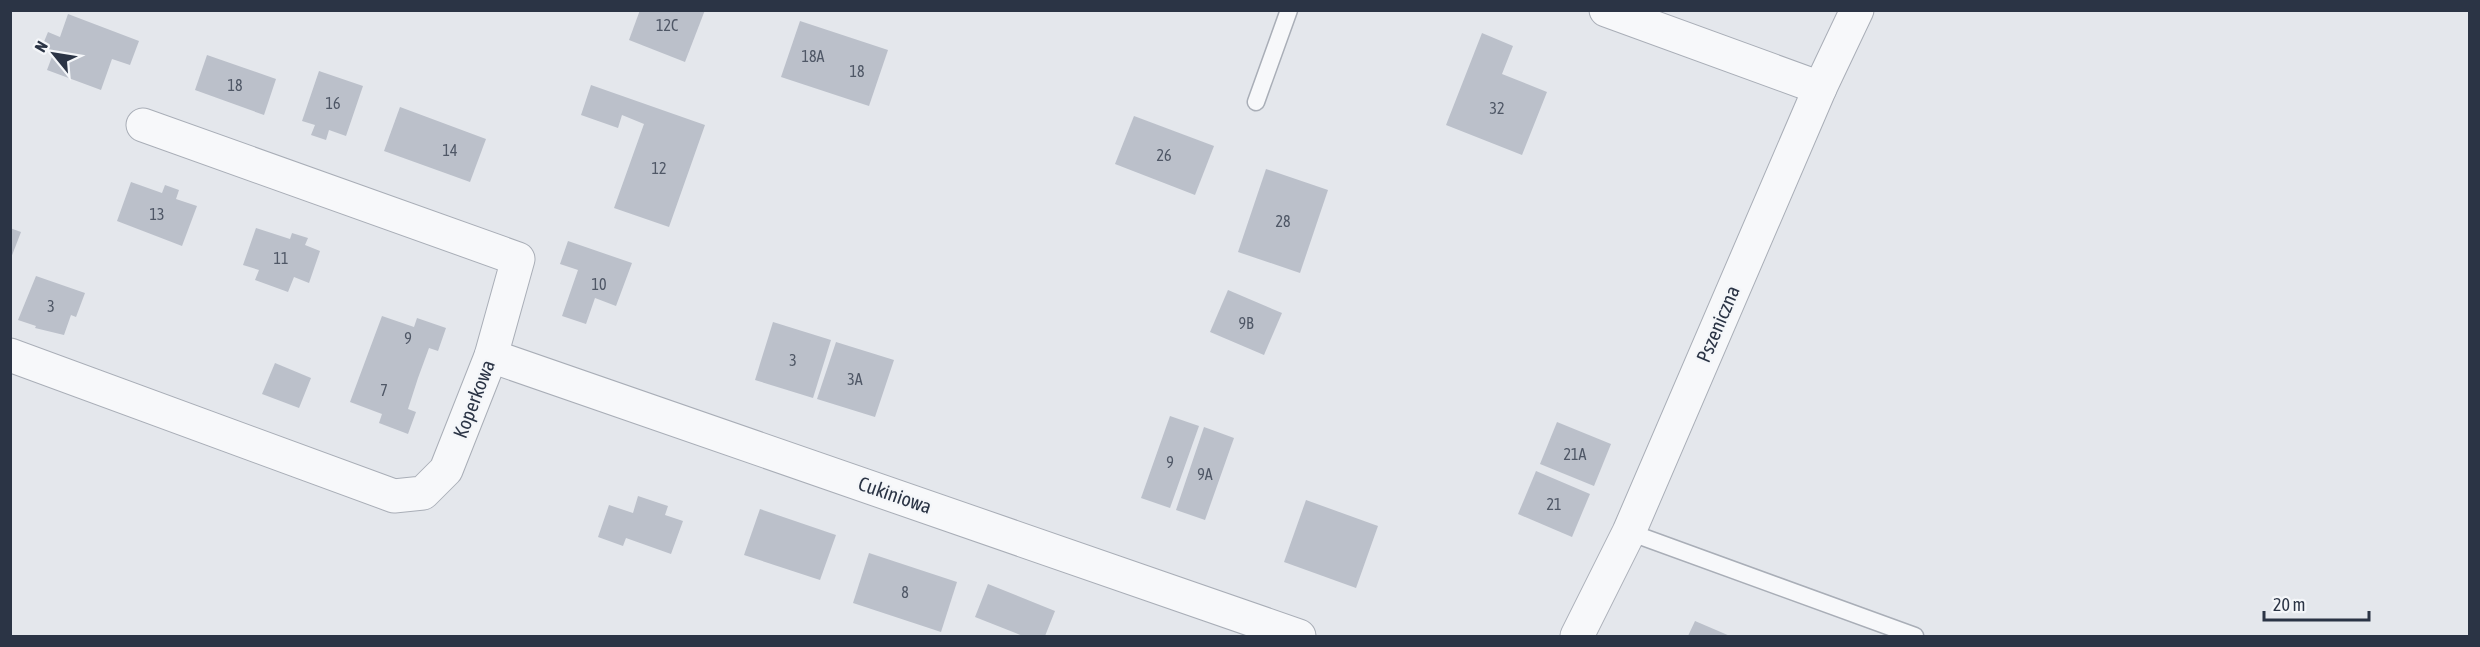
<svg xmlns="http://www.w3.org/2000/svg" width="2480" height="647" font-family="'Asap Condensed',sans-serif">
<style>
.building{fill:#bbc0ca}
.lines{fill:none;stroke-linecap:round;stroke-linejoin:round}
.lane-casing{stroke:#a9aeb7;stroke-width:19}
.street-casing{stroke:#a9aeb7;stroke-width:35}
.lane{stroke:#f7f8fa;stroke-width:16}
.street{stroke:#f7f8fa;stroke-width:33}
.labels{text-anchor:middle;stroke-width:4.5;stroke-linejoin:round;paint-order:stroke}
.number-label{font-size:16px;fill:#4f5766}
.street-label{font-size:20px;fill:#2b3445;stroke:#f4f6f9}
</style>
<rect width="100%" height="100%" fill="#e4e7ec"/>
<g class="building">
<path d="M640,10H705L685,62L629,40Z"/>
<path d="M68,14L139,41L130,65L112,59L101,90L47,70L53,54L41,49L48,32L60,37Z"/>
<path d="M800,21L888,50L869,106L781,77Z"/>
<path d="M1482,33L1513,46L1502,74L1547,92L1522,155L1446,125Z"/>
<path d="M207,55L276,79L264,115L195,90Z"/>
<path d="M319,71L363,86L346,136L329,130L326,140L311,135L315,125L302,121Z"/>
<path d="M591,85L705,125L669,227L614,208L644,124L622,115L618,128L581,115Z"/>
<path d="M400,107L486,139L470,182L384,151Z"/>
<path d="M1134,116L1214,146L1195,195L1115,164Z"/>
<path d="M1266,169L1328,190L1300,273L1238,252Z"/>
<path d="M131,182L162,193L165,185L179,190L176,199L197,206L182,246L117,221Z"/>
<path d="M10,228L21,232L11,258H10Z"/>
<path d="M256,228L290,239L292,233L308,238L305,245L320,251L309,283L294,277L288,292L255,280L259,270L243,265Z"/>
<path d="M568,241L632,263L616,306L595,298L586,324L562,316L578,270L560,264Z"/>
<path d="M36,276L85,293L76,317L71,315L64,335L35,328L36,326L18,320Z"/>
<path d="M1228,290L1282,313L1264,355L1210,332Z"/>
<path d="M382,316L414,327L417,318L446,328L438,351L429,348L418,378L408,409L416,412L408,434L379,423L382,414L350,402Z"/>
<path d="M773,322L831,340L813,398L755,380Z"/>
<path d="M836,342L894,360L875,417L817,399Z"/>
<path d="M275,363L311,378L299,408L262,394Z"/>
<path d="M1170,416L1199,426L1170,508L1141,498Z"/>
<path d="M1557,422L1611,444L1594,486L1540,464Z"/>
<path d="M1204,427L1234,438L1205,520L1176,510Z"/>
<path d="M1536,471L1590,494L1572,537L1518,514Z"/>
<path d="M638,496L668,506L665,515L683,521L671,554L626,538L623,546L598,537L609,505L633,513Z"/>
<path d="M1306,500L1378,526L1356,588L1284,562Z"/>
<path d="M760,509L836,535L820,580L744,555Z"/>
<path d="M869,553L957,582L941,632L853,603Z"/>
<path d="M988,584L1055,611L1045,636H1023L975,617Z"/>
<path d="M1695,621L1730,636H1688Z"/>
</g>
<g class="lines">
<g class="lane-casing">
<g id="lane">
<path d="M1256,102L1289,10"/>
<path d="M1629,532L1915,636"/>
</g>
</g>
<g class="street-casing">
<g id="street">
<path d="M1606,10L1820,88"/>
<path d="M10,355L394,496L423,493L446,470L491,356L518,259L143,125"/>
<path d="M491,356L1299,636"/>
<path d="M1577,636L1629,532L1820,88L1857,10"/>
</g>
</g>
<use href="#lane" class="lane"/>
<use href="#street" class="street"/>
</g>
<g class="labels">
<g class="number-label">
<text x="667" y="31">12C</text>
<text x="813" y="62">18A</text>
<text x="857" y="77">18</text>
<text x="235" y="91">18</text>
<text x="333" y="109">16</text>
<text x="1497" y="114">32</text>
<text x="450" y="156">14</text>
<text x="1164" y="161">26</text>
<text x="659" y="174">12</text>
<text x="157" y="220">13</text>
<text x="1283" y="227">28</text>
<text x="281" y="264">11</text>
<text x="599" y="290">10</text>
<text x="51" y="312">3</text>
<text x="1246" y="329">9B</text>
<text x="408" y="344">9</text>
<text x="793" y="366">3</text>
<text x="855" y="385">3A</text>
<text x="384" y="396">7</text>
<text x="1575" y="460">21A</text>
<text x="1170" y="468">9</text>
<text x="1205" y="480">9A</text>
<text x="1554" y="510">21</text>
<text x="905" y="598">8</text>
</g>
<g class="street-label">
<text transform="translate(1718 324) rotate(-67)" y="7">Pszeniczna</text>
<text transform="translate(474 399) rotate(-69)" y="7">Koperkowa</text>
<text transform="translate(895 495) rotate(19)" y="7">Cukiniowa</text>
</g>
</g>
<rect width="2480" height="647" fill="none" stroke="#2b3445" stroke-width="24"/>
<g transform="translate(54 54) rotate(300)" stroke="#f4f6f9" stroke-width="4.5" paint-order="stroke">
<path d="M0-4.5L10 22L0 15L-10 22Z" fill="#2b3445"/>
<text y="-9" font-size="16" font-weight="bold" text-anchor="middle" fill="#2b3445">N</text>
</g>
<path d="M2264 611v9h105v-9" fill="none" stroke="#2b3445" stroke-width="3"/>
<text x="2273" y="611" font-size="18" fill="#2b3445" stroke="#f4f6f9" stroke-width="4.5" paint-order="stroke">20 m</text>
</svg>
